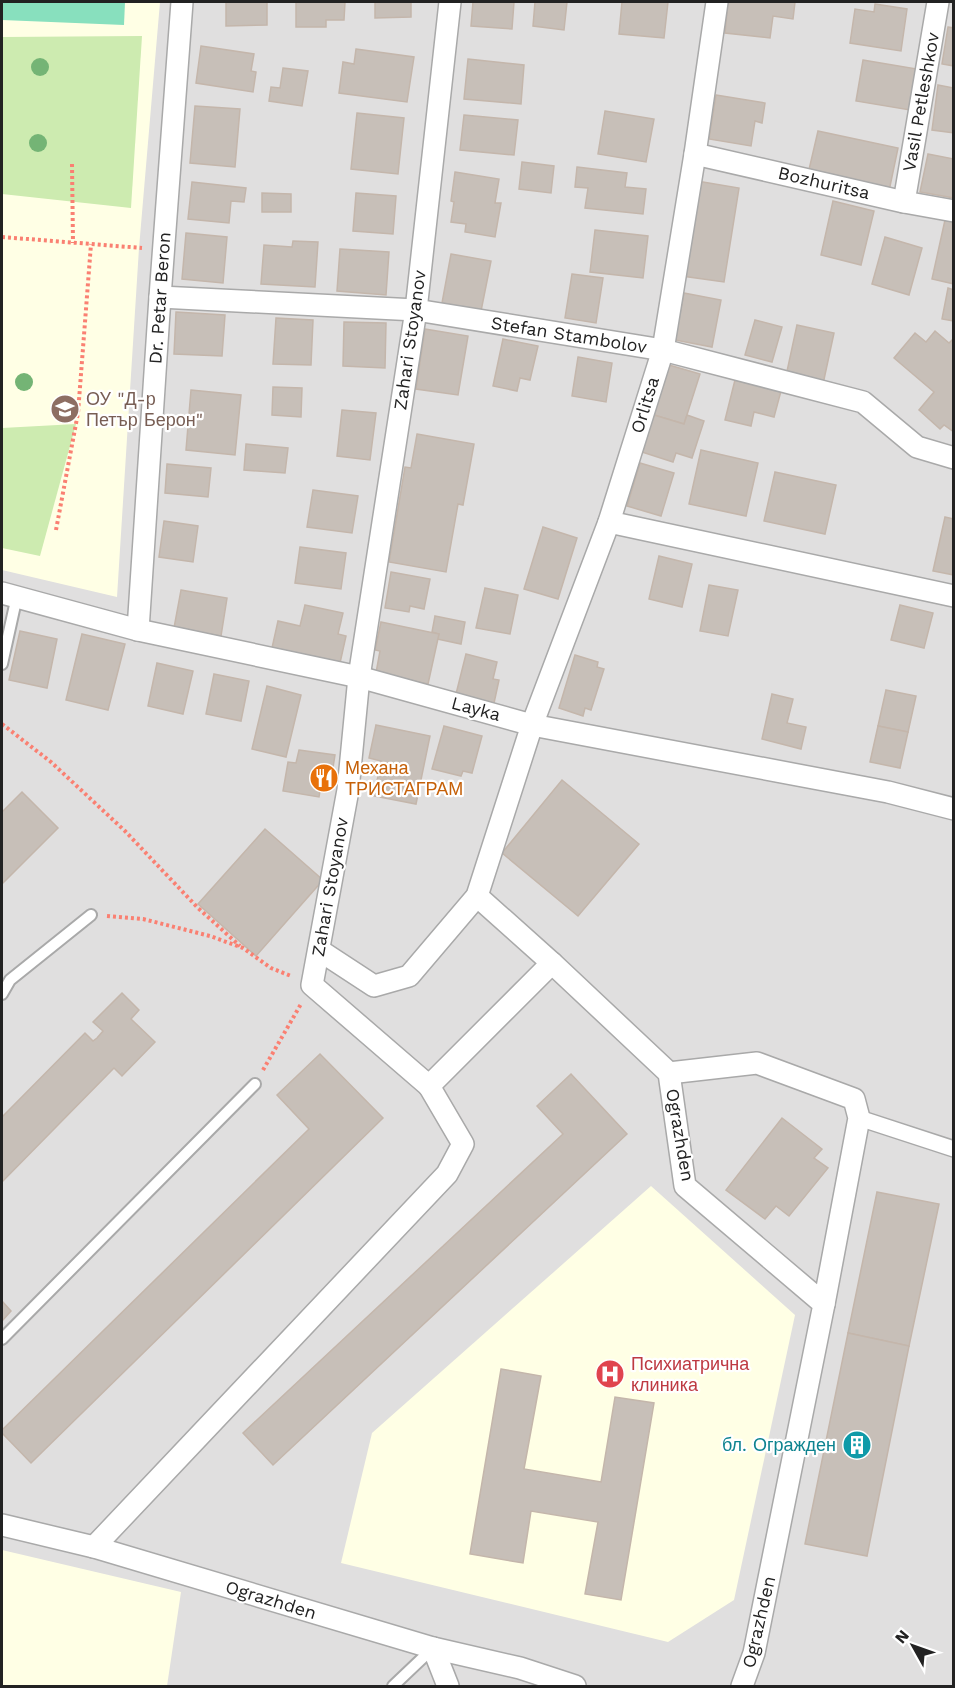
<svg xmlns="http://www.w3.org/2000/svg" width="955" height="1688" font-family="'Work Sans',sans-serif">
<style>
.residential{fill:#e0dfdf}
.education{fill:#ffffe5}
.grass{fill:#cdebb0}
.pitch{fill:#88e0be}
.building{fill:#c7bfb8;stroke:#c4b6ab;stroke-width:1.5}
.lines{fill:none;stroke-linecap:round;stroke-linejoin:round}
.service-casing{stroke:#a9a9a9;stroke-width:14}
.pedestrian-casing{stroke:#a9a9a9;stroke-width:18}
.minor-casing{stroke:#a9a9a9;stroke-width:24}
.path{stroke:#fa8072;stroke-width:4;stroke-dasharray:3 3;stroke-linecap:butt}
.service{stroke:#fff;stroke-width:10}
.pedestrian{stroke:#fff;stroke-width:15}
.minor{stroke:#fff;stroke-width:21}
.tree{fill:#74b475}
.labels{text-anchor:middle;stroke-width:4.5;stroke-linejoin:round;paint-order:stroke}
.street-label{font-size:18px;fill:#222;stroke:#fff}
.education-label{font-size:18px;fill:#785e54;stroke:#fff;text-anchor:start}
.food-label{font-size:18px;fill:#c56008;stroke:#fff;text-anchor:start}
.health-label{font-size:18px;fill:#be3a42;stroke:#fff;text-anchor:start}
.culture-label{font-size:18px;fill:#0d838f;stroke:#fff;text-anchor:end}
</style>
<rect width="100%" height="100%" fill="#f2efe9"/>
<rect class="residential" x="2" y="2" width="951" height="1684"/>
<g class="education">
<path d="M2,2H160L139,248L117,597L2,570Z"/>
<path d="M651,1186L795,1315L734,1600L668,1642L341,1563L372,1433Z"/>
<path d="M2,1550L181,1592L167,1686H2Z"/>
</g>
<g class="grass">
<path d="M142,36L131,208L2,194V37Z"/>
<path d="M76,424L40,556L2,548V428Z"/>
</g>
<path class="pitch" d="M2,2H125L124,25L2,20Z"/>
<g class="building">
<path d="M226,2H267V25L226,26Z"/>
<path d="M296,2H345L344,20H326V27H296Z"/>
<path d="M375,2H411V17L375,18Z"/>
<path d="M473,2H514L512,29L471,26Z"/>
<path d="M535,2H567L564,30L533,26Z"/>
<path d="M622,2H668L664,38L619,34Z"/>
<path d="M728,2H795L793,19L773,16L770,38L725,33Z"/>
<path d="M875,4L907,9L901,51L850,43L855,9L874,12Z"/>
<path d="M948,27L954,28V66L942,64Z"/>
<path d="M201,46L254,54L251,71L256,72L253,92L196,83Z"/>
<path d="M356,49L414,57L407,102L339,93L343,62L354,64Z"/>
<path d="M468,59L524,65L521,104L464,99Z"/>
<path d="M863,60L917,69L910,110L856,101Z"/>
<path d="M283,68L308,71L302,106L269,101L271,87L280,88Z"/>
<path d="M938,85L954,88V133L932,130Z"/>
<path d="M716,95L765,103L762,123L755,121L751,146L709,139Z"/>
<path d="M195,106L240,109L235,167L190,163Z"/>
<path d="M605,111L654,119L646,162L598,154Z"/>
<path d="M357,113L404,118L398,174L351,169Z"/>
<path d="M464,115L518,120L514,155L460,150Z"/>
<path d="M818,131L898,148L889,191L808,174Z"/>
<path d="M928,154L954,159V198L920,192Z"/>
<path d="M522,162L554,166L551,193L519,189Z"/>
<path d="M577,167L627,173L625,187L646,189L643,214L585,208L588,188L575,187Z"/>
<path d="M455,172L499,179L495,203H501L495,237L465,232L466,224L451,222L454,202L451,201Z"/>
<path d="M697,181L739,188L724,282L682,276Z"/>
<path d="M192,182L246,188L244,202L231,201L229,223L188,219Z"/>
<path d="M262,193L291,194V212H262Z"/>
<path d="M356,193L396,196L393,234L353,231Z"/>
<path d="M833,201L874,211L861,265L821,255Z"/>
<path d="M945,220L954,222V284L932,279Z"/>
<path d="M595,230L648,236L643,278L590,272Z"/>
<path d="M186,233L227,237L223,283L182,279Z"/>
<path d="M885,237L922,248L909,295L872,284Z"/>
<path d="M293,241L318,242L315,287L261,284L264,245L292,247Z"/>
<path d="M340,249L389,252L386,295L337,291Z"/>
<path d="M451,254L491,261L481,311L442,303Z"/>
<path d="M572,274L603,278L596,323L565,318Z"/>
<path d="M948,288L954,290V321L942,319Z"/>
<path d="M684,293L721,300L712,347L675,340Z"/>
<path d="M176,312L225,315L222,356L174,354Z"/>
<path d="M276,318L313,320L311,365L273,364Z"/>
<path d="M755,320L782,327L772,362L745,355Z"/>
<path d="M344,322L386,323L385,368L343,366Z"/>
<path d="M797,325L834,333L823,384L786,376Z"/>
<path d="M425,329L468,336L458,395L416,389Z"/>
<path d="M935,331L949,343L954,338V432L944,425L940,429L919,410L934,392L894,358L915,333L926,342Z"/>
<path d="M503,339L538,346L530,380L520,378L517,391L493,386Z"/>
<path d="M578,357L612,363L606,402L572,396Z"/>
<path d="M669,365L700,374L684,424L654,415Z"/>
<path d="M735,380L781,391L774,417L754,412L751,426L725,420Z"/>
<path d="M273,387L302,388L301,417L272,415Z"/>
<path d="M191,390L241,395L235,455L186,450Z"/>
<path d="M342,410L376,413L370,460L337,456Z"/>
<path d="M654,415L684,424L687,415L704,421L692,458L676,453L673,462L642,452Z"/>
<path d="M417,434L474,444L463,505L458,504L446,572L389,562L405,467L411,468Z"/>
<path d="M246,444L288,448L285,473L244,470Z"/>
<path d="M701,450L758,463L746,516L689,504Z"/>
<path d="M640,463L674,473L661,516L627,506Z"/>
<path d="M167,464L211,468L208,497L165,493Z"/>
<path d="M775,472L836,485L825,534L764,521Z"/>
<path d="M313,490L358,496L352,533L307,527Z"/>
<path d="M945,517L954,519V575L933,571Z"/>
<path d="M164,521L198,526L193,562L159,557Z"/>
<path d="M543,527L577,538L558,599L524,589Z"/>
<path d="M300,547L346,553L341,589L295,583Z"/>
<path d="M659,556L692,564L682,607L649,599Z"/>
<path d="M391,572L430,579L424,609L410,606L409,612L385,608Z"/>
<path d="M709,585L738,590L728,636L700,631Z"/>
<path d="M485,588L518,595L510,634L476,628Z"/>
<path d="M181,590L227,598L221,636L174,628Z"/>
<path d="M305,605L343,613L338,634L346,636L340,663L272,648L278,621L300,626Z"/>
<path d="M900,605L933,613L924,648L891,640Z"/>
<path d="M435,616L465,622L461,644L437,639L439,634L432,632Z"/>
<path d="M381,622L439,634L428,684L376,673L380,651L375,650Z"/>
<path d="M20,631L57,639L47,688L9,680Z"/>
<path d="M82,634L125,644L108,710L66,700Z"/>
<path d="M466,654L497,662L493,679L499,680L494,703L456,694Z"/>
<path d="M575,655L598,662L597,667L604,669L591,710L585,708L583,716L559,708Z"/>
<path d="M157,663L193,671L183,714L148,706Z"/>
<path d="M214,674L249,681L241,721L206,714Z"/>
<path d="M267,686L301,695L286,757L252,749Z"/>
<path d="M886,690L916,696L908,732L878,726Z"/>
<path d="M772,694L793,699L787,723L806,727L801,749L762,739Z"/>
<path d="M376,725L430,736L416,804L374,796L381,761L369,758Z"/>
<path d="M444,726L482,736L472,773L463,771L461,776L432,769Z"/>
<path d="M878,726L908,732L900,768L870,762Z"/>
<path d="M299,750L335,755L330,786L321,785L319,797L283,791L288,762L296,763Z"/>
<path d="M562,780L639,844L578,916L502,853Z"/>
<path d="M22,792L58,828L2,884V812Z"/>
<path d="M265,829L323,880L256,956L198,904Z"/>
<path d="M122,993L139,1010L131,1019L155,1042L122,1076L114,1068L2,1182V1117L85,1033L93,1041L97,1038L103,1031L93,1022Z"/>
<path d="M320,1054L383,1118L31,1463L2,1433V1430L309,1129L277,1095Z"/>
<path d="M571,1074L627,1134L273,1465L243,1433L563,1134L537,1106Z"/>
<path d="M782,1118L822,1149L814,1158L828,1168L789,1216L776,1206L765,1219L726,1190Z"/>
<path d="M877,1192L939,1204L909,1346L848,1333Z"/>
<path d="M2,1301L11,1311L2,1321Z"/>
<path d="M848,1333L909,1346L867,1556L805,1544Z"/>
<path d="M501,1369L541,1376L524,1469L601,1482L615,1397L654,1403L621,1600L585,1594L598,1522L531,1511L523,1563L470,1554Z"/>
</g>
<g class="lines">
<g class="service-casing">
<g id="service">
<path d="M2,664L17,596"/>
<path d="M2,994L10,980L91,915"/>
<path d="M2,1339L255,1084"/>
<path d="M393,1686L433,1648"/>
</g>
</g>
<g class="pedestrian-casing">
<path id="pedestrian" d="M859,1118L954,1149"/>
</g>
<g class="minor-casing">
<g id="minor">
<path d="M450,2L416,310L359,677L348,790L312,985L429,1086L552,963L669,1073L685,1186L824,1304L754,1653L742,1686"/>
<path d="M695,154L904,202L954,211"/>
<path d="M904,202L938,2"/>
<path d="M160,297L416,310L663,350L863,402L917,447L954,458"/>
<path d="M609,522L954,596"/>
<path d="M2,593L138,630L359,677L532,725L888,792L954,809"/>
<path d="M138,630L160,297L182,2"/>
<path d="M477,896L552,963"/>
<path d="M319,950L374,986L409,976L477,896L532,725L609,522L663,350L695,154L717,2"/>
<path d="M669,1073L757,1063L854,1099L859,1118L824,1304"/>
<path d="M2,1525L94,1547L433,1648L520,1668L575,1686"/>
<path d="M94,1547L447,1174L463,1144L429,1086"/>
<path d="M433,1648L448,1686"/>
</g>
</g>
<g class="path">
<path d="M72,164L73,243"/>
<path d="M2,237L142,248"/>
<path d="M56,530L78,413L91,244"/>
<path d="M2,724L51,762L125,831L198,908L240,946"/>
<path d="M107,916L143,919L210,936L243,948L271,968L291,976"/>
<path d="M263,1070L301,1004"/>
</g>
<use href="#service" class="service"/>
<use href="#pedestrian" class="pedestrian"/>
<use href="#minor" class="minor"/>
</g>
<g class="tree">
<circle cx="40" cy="67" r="9"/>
<circle cx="38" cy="143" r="9"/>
<circle cx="24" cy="382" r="9"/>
</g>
<defs>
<g id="school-disc" transform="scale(1.5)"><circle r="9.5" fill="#8d6e63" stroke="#fff"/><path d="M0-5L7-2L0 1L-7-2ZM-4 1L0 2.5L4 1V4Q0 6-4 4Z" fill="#fff"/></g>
<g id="restaurant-disc" transform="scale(1.5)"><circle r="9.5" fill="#e8710a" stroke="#fff"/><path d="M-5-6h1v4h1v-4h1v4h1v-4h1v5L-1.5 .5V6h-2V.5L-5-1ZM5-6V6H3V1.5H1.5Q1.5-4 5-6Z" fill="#fff"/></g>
<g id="hospital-disc" transform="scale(1.5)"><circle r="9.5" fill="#e0444e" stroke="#fff"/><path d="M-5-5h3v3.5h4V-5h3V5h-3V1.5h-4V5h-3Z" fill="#fff"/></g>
<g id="building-disc" transform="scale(1.5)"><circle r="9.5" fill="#0f9aa8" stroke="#fff"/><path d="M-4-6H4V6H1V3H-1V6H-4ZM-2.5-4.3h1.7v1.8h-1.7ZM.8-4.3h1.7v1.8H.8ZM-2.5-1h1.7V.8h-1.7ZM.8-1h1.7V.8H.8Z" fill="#fff"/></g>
</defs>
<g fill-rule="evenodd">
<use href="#school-disc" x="65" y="409"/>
<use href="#restaurant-disc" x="324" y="778"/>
<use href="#hospital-disc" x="610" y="1374"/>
<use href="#building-disc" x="857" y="1445"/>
</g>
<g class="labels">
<g class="street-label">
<text transform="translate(921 102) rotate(-80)" y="6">Vasil Petleshkov</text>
<text transform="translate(824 183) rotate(13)" y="6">Bozhuritsa</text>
<text transform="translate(160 298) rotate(-86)" y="6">Dr. Petar Beron</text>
<text transform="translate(569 335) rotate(9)" y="6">Stefan Stambolov</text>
<text transform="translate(410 340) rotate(-82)" y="6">Zahari Stoyanov</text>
<text transform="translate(645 405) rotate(-73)" y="6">Orlitsa</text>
<text transform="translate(476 709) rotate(15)" y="6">Layka</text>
<text transform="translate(330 887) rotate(-80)" y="6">Zahari Stoyanov</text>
<text transform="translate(680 1135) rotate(80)" y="6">Ograzhden</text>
<text transform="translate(271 1600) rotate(17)" y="6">Ograzhden</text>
<text transform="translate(759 1622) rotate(-77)" y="6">Ograzhden</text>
</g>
<g class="education-label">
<text x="86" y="405">ОУ "Д-р<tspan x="86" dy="21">Петър Берон"</tspan></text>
</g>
<g class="food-label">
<text x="345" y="774">Механа<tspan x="345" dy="21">ТРИСТАГРАМ</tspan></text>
</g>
<g class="health-label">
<text x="631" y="1370">Психиатрична<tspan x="631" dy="21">клиника</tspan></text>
</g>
<g class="culture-label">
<text x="836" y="1451">бл. Огражден</text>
</g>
</g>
<rect width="955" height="1688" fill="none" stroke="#222222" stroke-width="6"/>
<g transform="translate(913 1646) rotate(310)" stroke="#ffffff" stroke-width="4.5" paint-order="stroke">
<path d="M0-4.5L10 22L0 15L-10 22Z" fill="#222222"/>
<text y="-9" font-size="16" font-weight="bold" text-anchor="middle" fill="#222222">N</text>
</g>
</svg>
